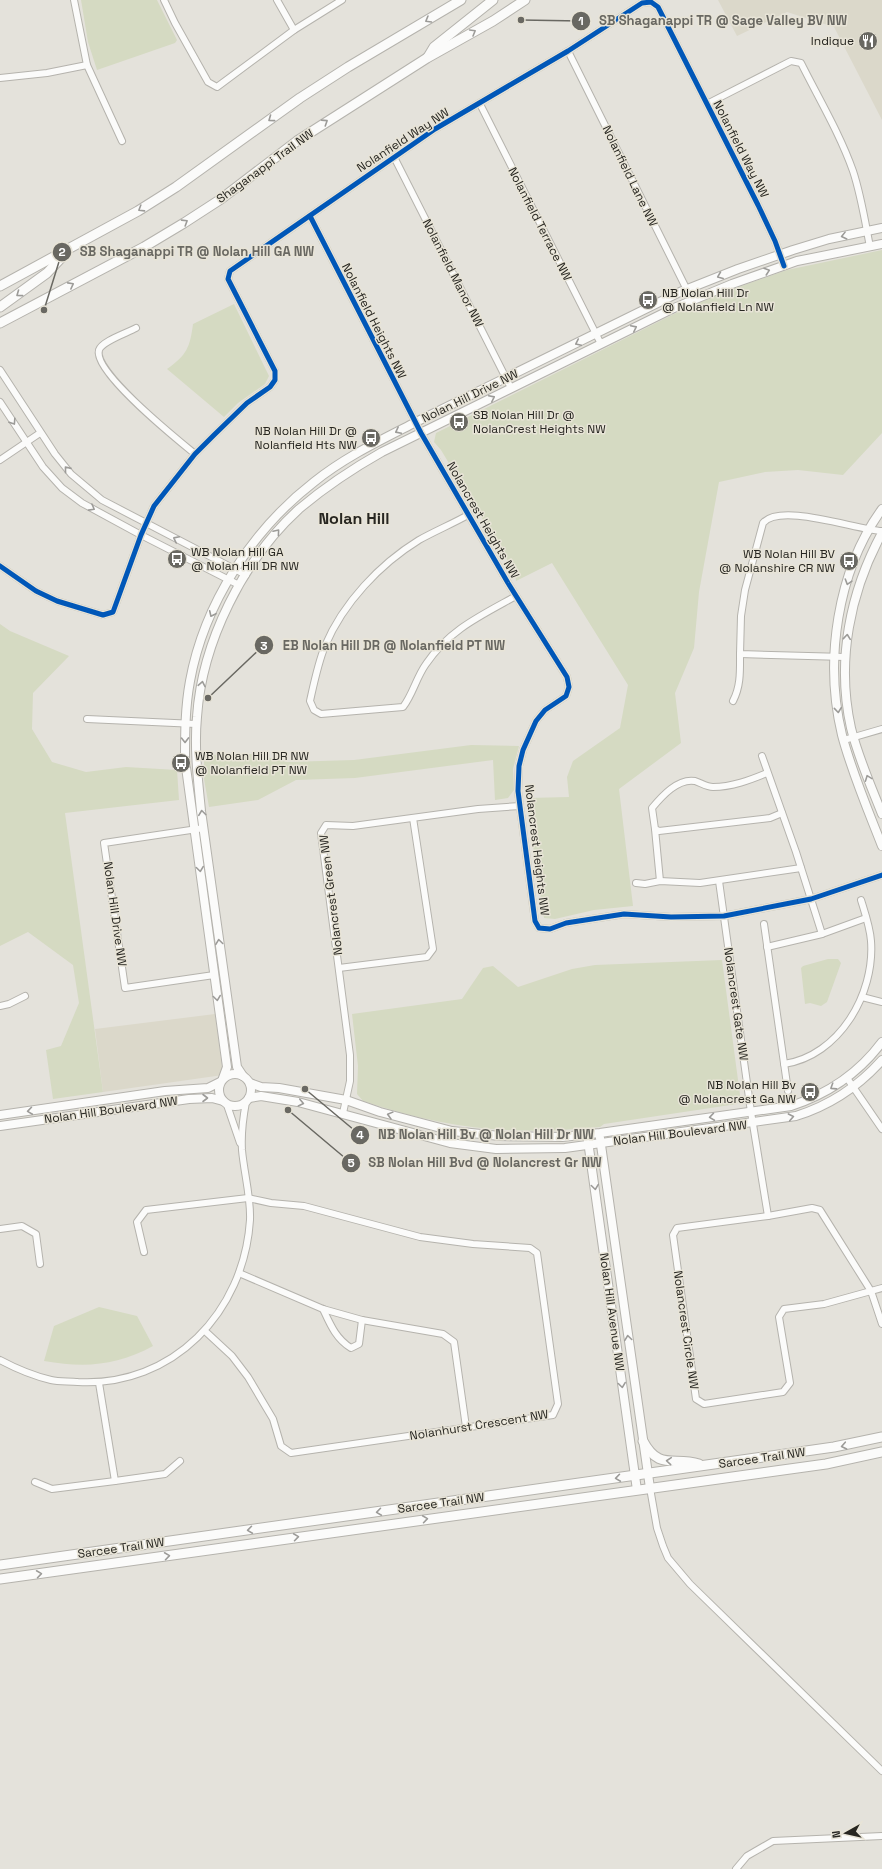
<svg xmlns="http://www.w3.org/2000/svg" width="882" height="1869" font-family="'Space Grotesk',sans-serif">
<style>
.built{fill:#dbd8ca}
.green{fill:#d5dac2}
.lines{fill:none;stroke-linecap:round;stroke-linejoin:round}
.minor-casing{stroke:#b5b3ad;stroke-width:8}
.tertiary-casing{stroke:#b5b3ad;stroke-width:10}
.secondary-casing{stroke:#b5b3ad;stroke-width:11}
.minor{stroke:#fbfbfa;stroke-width:6}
.tertiary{stroke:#fbfbfa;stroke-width:8}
.secondary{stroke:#fbfbfa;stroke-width:9}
.cycleway-casing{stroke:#e8e4d7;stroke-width:8}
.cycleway{stroke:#0057b8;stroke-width:5}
.oneway{stroke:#9c9b98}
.labels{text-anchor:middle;stroke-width:3;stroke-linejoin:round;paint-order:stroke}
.poi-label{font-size:12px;fill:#272621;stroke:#e8e4d7;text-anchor:end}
.street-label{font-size:12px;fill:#272621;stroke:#e8e4d7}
.district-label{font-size:16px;font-weight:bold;fill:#272621;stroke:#e8e4d7}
.leader{fill:none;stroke:#696862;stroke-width:1.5}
.callout-dot{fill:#696862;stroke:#e8e4d7;stroke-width:1.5}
.mark-label{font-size:12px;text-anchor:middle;font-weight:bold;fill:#fff}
.callout-label{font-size:13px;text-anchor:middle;font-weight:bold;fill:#696862;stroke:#e8e4d7;stroke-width:3;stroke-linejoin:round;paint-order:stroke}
</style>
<rect width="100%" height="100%" fill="#e4e2db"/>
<g class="built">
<path d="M718,0H882V120L834,27L787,12L737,36Z"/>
<path d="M215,1014L223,1075L103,1092L95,1029Z"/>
</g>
<g class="green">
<path d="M81,0H157L177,40L175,43L97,70L88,42Z"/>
<path d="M882,250V433L843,475L798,470L765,472L719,482L699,592L694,648L675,693L681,743L619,789L633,906L594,910L555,919L544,918L527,806L528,798L569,797L567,777L573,761L620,728L628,685L552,563L516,581L515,573L441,450L434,442L436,433L688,307L733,289L787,270Z"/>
<path d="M234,304L269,376L265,384L238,403L224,417L167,369C187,355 190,347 193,324Z"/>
<path d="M0,624L10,631L69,656L33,693L32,729L52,762L86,772L126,767L177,770L179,800L65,813L103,1092L53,1099L46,1050L61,1046L79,1003L73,965L28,932L0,946Z"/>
<path d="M471,745L519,746L513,769L514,790L508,798L495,800L493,760L355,778L296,780L258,800L209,807L204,779V755L255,754L287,762L354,760Z"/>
<path d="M828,959H838L841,963L827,1002L821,1006L810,1003L805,1004L801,968L803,966Z"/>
<path d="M722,960L740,1095L737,1104L604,1124L600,1127C511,1136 447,1129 363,1101L357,1094L358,1066L352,1014L462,999L483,968L493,966L518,987L572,969L595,965Z"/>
<path d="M99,1307L137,1316L153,1346C116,1366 85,1368 44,1361L54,1326Z"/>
</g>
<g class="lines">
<g class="minor-casing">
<g id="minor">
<path d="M74,0L87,65L122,141"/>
<path d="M164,0L175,23L208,82L217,87L294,30L342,0"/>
<path d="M277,0L294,30"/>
<path d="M568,51L692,300"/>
<path d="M0,78L47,73L87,65"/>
<path d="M480,104L601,344"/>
<path d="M707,104L791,61L801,63C819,99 840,134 853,171C861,195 865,221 870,247"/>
<path d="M394,157L511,388"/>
<path d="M310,216L421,433L508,583L567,677L569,687L566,696L545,710L536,721L523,750L519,766L518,791L535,921L539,928L550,929L566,923L624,914L671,917L724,916L811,899L882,875"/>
<path d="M136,328C127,333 102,341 99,350C92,371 178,440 195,454"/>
<path d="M0,370L55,454L71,474L102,500L246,575"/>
<path d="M0,402L43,467L62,488L82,503L141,535L239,585"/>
<path d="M0,460L40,433"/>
<path d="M468,515C452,524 435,531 419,540C380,564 343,603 325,646C318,663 314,683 310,701L314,710L321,714L403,707C413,694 416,678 426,664C449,630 480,616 516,596"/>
<path d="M0,566L36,591L57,601L103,615L113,612L141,535L154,506L195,454L214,435L247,403L270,387L275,380V371L228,279L230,271L435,129L568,51L642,3L651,2L658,7L758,205L775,241L784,266"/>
<path d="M845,657L740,654L741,616L745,590L763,523C780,502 857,530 882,531"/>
<path d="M733,701C741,686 740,670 740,654"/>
<path d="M87,719L196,724"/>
<path d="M844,740L882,729"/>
<path d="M762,756L796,852L822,934"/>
<path d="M767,773C750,780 732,787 713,787C707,787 701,783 695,781C678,778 662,796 652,808L655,829L659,831L770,818L782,813"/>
<path d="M204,828L104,843L125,988L214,975"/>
<path d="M655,829L660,881"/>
<path d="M719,881L751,1112L768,1216"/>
<path d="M636,883L645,884L660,881L700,883L801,868"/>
<path d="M764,924L788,1091"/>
<path d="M767,947L822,934L866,918"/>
<path d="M339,968L427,957L433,949L413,818"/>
<path d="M862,997L882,1002"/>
<path d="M0,1006L9,1004L25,996"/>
<path d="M784,1064C839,1056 875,994 871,941C870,927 865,913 861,900"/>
<path d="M847,1078L882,1129"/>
<path d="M227,1105L240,1143"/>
<path d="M343,1113L350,1081V1055L321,833L326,825L353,826L478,809L520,806"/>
<path d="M812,1208L820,1210L871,1291L824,1304L784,1309L779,1317L790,1383L783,1392L704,1404L696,1399L673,1235L677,1228L768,1216Z"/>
<path d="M0,1229L22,1226L36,1234L40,1264"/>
<path d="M144,1252L137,1222L146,1210L248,1198L271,1203L304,1206L420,1237L473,1244L530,1248L537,1253L558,1404L553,1415L291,1453L281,1446L273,1419L248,1377L232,1356L205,1331"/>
<path d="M239,1273L323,1309L362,1320L443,1334L454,1342L466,1427"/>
<path d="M882,1288L871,1291L882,1324"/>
<path d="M323,1309C330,1324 336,1339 351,1348L359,1344L362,1320"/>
<path d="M0,1360C15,1368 34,1376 51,1380C59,1382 69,1381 78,1382C173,1387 244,1312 250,1220C251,1197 244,1173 242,1150C241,1134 243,1118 246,1102"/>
<path d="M99,1383L115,1481"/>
<path d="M35,1482L52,1489L115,1481L165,1474L180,1461"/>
<path d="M650,1488L657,1528L663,1546L668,1558L690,1584L882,1771"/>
<path d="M736,1869L747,1856L773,1841L882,1836"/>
</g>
</g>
<g class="tertiary-casing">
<g id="tertiary">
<path d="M882,509C837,571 824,661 842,735C852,773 868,810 882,846"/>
<path d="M882,533C850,592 836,661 851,728C858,757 871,786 882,814"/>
<circle cx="235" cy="1090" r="16"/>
<path d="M243,1076L237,1067L201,811C198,780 194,749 197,717C202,642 243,560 299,509C325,487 352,469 382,452L674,308L732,284L797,261L882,244"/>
<path d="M223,1078L227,1067L185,760C185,734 185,708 190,681C204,604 252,530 314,482C345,457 381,440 416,422L680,292L738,269L793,250L829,239L882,228"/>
<path d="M250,1083L261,1087L279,1088L346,1100L380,1112L452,1131L500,1136L562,1137L600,1133L791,1106C828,1094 859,1073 882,1042"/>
<path d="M249,1098L261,1096L298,1102L450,1143L496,1149L565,1148L796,1116C831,1105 858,1087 882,1060"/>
<path d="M0,1115L165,1091L208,1088L220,1082"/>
<path d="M0,1126L189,1099L212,1098L223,1101"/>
<path d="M600,1138L650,1488"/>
<path d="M588,1141L637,1490"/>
</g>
</g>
<g class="secondary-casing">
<g id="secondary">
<path d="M428,57L434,47L493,0"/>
<path d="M0,286L138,211L176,187L300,98L348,67L461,0"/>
<path d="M0,307L47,273L62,257"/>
<path d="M0,323L144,247L184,223L221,199L297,141L427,58L493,21L525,0"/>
<path d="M643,1441C659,1471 674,1456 699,1464"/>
<path d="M0,1565L834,1447L882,1437"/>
<path d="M0,1579L826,1464L882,1452"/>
</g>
</g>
<use href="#minor" class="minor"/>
<use href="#tertiary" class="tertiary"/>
<use href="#secondary" class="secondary"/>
<g class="cycleway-casing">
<g id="cycleway">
<path d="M310,216L421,433L508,583L567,677L569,687L566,696L545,710L536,721L523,750L519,766L518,791L535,921L539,928L550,929L566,923L624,914L671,917L724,916L811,899L882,875"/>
<path d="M0,566L36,591L57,601L103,615L113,612L141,535L154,506L195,454L214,435L247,403L270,387L275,380V371L228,279L230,271L435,129L568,51L642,3L651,2L658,7L758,205L775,241L784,266"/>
</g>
</g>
<use href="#cycleway" class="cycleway"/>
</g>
<defs><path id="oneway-chevron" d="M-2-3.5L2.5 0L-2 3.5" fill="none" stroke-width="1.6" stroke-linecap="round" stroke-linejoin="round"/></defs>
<g class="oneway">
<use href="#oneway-chevron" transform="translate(428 20) rotate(150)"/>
<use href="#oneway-chevron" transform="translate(473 32) rotate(-30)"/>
<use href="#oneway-chevron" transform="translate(271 119) rotate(144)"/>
<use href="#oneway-chevron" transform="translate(325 122) rotate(-33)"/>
<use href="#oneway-chevron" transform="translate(141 209) rotate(148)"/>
<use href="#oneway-chevron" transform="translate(185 222) rotate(-32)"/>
<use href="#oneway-chevron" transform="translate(844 236) rotate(166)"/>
<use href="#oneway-chevron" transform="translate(767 271) rotate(-19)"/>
<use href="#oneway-chevron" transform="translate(720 276) rotate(158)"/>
<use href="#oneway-chevron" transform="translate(71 285) rotate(-28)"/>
<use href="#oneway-chevron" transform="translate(19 294) rotate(144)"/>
<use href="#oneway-chevron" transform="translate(634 328) rotate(-26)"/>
<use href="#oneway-chevron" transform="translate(578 343) rotate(155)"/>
<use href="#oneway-chevron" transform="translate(492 398) rotate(-26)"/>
<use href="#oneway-chevron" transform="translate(13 422) rotate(57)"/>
<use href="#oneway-chevron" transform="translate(398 431) rotate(153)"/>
<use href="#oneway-chevron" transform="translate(67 469) rotate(-129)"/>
<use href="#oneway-chevron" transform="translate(92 508) rotate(29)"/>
<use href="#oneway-chevron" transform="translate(277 532) rotate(-50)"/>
<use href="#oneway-chevron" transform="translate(176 539) rotate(-153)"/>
<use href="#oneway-chevron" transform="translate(848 582) rotate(107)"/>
<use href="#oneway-chevron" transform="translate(212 614) rotate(115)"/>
<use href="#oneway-chevron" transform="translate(847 637) rotate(-84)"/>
<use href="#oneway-chevron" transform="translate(202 684) rotate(-79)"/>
<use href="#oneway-chevron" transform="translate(838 710) rotate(84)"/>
<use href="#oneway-chevron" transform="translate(185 740) rotate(89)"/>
<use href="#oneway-chevron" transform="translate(868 778) rotate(-111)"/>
<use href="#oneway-chevron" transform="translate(202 813) rotate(-97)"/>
<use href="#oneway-chevron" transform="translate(200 869) rotate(82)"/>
<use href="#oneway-chevron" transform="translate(219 942) rotate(-98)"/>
<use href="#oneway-chevron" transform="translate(217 998) rotate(82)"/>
<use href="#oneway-chevron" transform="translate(833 1087) rotate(147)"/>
<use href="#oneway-chevron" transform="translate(205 1098)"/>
<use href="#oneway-chevron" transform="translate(301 1103) rotate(13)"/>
<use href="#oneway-chevron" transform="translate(30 1111) rotate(172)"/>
<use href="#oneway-chevron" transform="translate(390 1115) rotate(-165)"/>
<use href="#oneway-chevron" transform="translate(712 1117) rotate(172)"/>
<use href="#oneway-chevron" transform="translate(791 1117) rotate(-11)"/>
<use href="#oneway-chevron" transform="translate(595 1187) rotate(82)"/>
<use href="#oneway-chevron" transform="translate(628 1338) rotate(-98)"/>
<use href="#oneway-chevron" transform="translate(622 1385) rotate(82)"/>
<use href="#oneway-chevron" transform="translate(844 1446) rotate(169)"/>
<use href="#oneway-chevron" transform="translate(669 1461) rotate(-175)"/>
<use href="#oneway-chevron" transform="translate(618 1478) rotate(172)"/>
<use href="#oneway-chevron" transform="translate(379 1512) rotate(172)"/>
<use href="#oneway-chevron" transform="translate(425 1519) rotate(-8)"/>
<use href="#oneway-chevron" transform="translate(250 1530) rotate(172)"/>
<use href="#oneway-chevron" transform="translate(296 1537) rotate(-8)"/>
<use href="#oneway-chevron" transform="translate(167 1556) rotate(-8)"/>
<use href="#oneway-chevron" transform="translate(39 1574) rotate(-8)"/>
</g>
<defs>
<g id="restaurant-disc" transform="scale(1)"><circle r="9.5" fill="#696862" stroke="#e8e4d7"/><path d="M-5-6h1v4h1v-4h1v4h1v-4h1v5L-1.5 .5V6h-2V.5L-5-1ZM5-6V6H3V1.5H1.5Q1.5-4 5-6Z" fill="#fff"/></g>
<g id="bus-disc" transform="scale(1)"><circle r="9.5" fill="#696862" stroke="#e8e4d7"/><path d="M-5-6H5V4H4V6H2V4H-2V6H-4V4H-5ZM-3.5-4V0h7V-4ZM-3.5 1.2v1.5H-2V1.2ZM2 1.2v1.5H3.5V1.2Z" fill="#fff"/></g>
</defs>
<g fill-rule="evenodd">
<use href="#restaurant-disc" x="868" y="41"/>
<use href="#bus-disc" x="648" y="300"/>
<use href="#bus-disc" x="459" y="422"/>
<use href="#bus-disc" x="371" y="438"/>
<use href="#bus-disc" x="177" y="559"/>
<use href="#bus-disc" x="849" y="561"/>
<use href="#bus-disc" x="181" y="763"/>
<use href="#bus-disc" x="810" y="1092"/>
</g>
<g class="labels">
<g class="poi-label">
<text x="854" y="45">Indique</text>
<text x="662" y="297" text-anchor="start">NB Nolan Hill Dr<tspan x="662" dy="14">@ Nolanfield Ln NW</tspan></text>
<text x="473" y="419" text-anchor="start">SB Nolan Hill Dr @<tspan x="473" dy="14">NolanCrest Heights NW</tspan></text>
<text x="357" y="435">NB Nolan Hill Dr @<tspan x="357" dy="14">Nolanfield Hts NW</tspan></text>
<text x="191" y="556" text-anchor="start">WB Nolan Hill GA<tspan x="191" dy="14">@ Nolan Hill DR NW</tspan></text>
<text x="835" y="558">WB Nolan Hill BV<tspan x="835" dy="14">@ Nolanshire CR NW</tspan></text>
<text x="195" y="760" text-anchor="start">WB Nolan Hill DR NW<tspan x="195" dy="14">@ Nolanfield PT NW</tspan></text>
<text x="796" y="1089">NB Nolan Hill Bv<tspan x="796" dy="14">@ Nolancrest Ga NW</tspan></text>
</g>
<g class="street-label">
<text transform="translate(403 140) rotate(-33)" y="4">Nolanfield Way NW</text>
<text transform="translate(741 149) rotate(63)" y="4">Nolanfield Way NW</text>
<text transform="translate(265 166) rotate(-36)" y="4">Shaganappi Trail NW</text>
<text transform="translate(630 176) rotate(64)" y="4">Nolanfield Lane NW</text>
<text transform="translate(540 224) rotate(63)" y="4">Nolanfield Terrace NW</text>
<text transform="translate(453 273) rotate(63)" y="4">Nolanfield Manor NW</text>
<text transform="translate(374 321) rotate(63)" y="4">Nolanfield Heights NW</text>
<text transform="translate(470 396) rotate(-26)" y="4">Nolan Hill Drive NW</text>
<text transform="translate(483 520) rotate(60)" y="4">Nolancrest Heights NW</text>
<text transform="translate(537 850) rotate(83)" y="4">Nolancrest Heights NW</text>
<text transform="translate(331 895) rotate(-97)" y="4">Nolancrest Green NW</text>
<text transform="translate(115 914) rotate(82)" y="4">Nolan Hill Drive NW</text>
<text transform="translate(736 1004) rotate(82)" y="4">Nolancrest Gate NW</text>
<text transform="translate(111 1110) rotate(-8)" y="4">Nolan Hill Boulevard NW</text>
<text transform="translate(680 1133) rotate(-7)" y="4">Nolan Hill Boulevard NW</text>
<text transform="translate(612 1312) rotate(82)" y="4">Nolan Hill Avenue NW</text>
<text transform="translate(686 1330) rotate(82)" y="4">Nolancrest Circle NW</text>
<text transform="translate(479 1425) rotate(-9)" y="4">Nolanhurst Crescent NW</text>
<text transform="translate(762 1458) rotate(-8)" y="4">Sarcee Trail NW</text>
<text transform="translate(441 1503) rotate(-8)" y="4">Sarcee Trail NW</text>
<text transform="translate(121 1548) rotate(-8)" y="4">Sarcee Trail NW</text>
</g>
<g class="district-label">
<text x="354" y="524">Nolan Hill</text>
</g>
</g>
<path class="leader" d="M521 20L581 21M44 310L62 252M208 698L264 645M305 1089L360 1135M288 1110L351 1163"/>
<g class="callout-dot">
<circle cx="521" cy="20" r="4"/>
<circle cx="44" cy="310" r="4"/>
<circle cx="208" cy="698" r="4"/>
<circle cx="305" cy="1089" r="4"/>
<circle cx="288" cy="1110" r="4"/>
<circle cx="581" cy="21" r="10"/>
<circle cx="62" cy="252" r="10"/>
<circle cx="264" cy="645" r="10"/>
<circle cx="360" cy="1135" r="10"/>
<circle cx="351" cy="1163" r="10"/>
</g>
<g class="mark-label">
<text x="581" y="25">1</text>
<text x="62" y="256">2</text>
<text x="264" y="650">3</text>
<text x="360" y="1139">4</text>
<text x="351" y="1167">5</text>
</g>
<g class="callout-label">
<text x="723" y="25">SB Shaganappi TR @ Sage Valley BV NW</text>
<text x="197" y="256">SB Shaganappi TR @ Nolan Hill GA NW</text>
<text x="394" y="650">EB Nolan Hill DR @ Nolanfield PT NW</text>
<text x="486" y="1139">NB Nolan Hill Bv @ Nolan Hill Dr NW</text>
<text x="485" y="1167">SB Nolan Hill Bvd @ Nolancrest Gr NW</text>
</g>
<g transform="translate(846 1833) rotate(262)" stroke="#e8e4d7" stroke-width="3" paint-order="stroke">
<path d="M0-3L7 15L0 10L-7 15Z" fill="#272621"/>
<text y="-6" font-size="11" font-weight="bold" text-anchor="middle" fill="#272621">N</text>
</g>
</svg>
